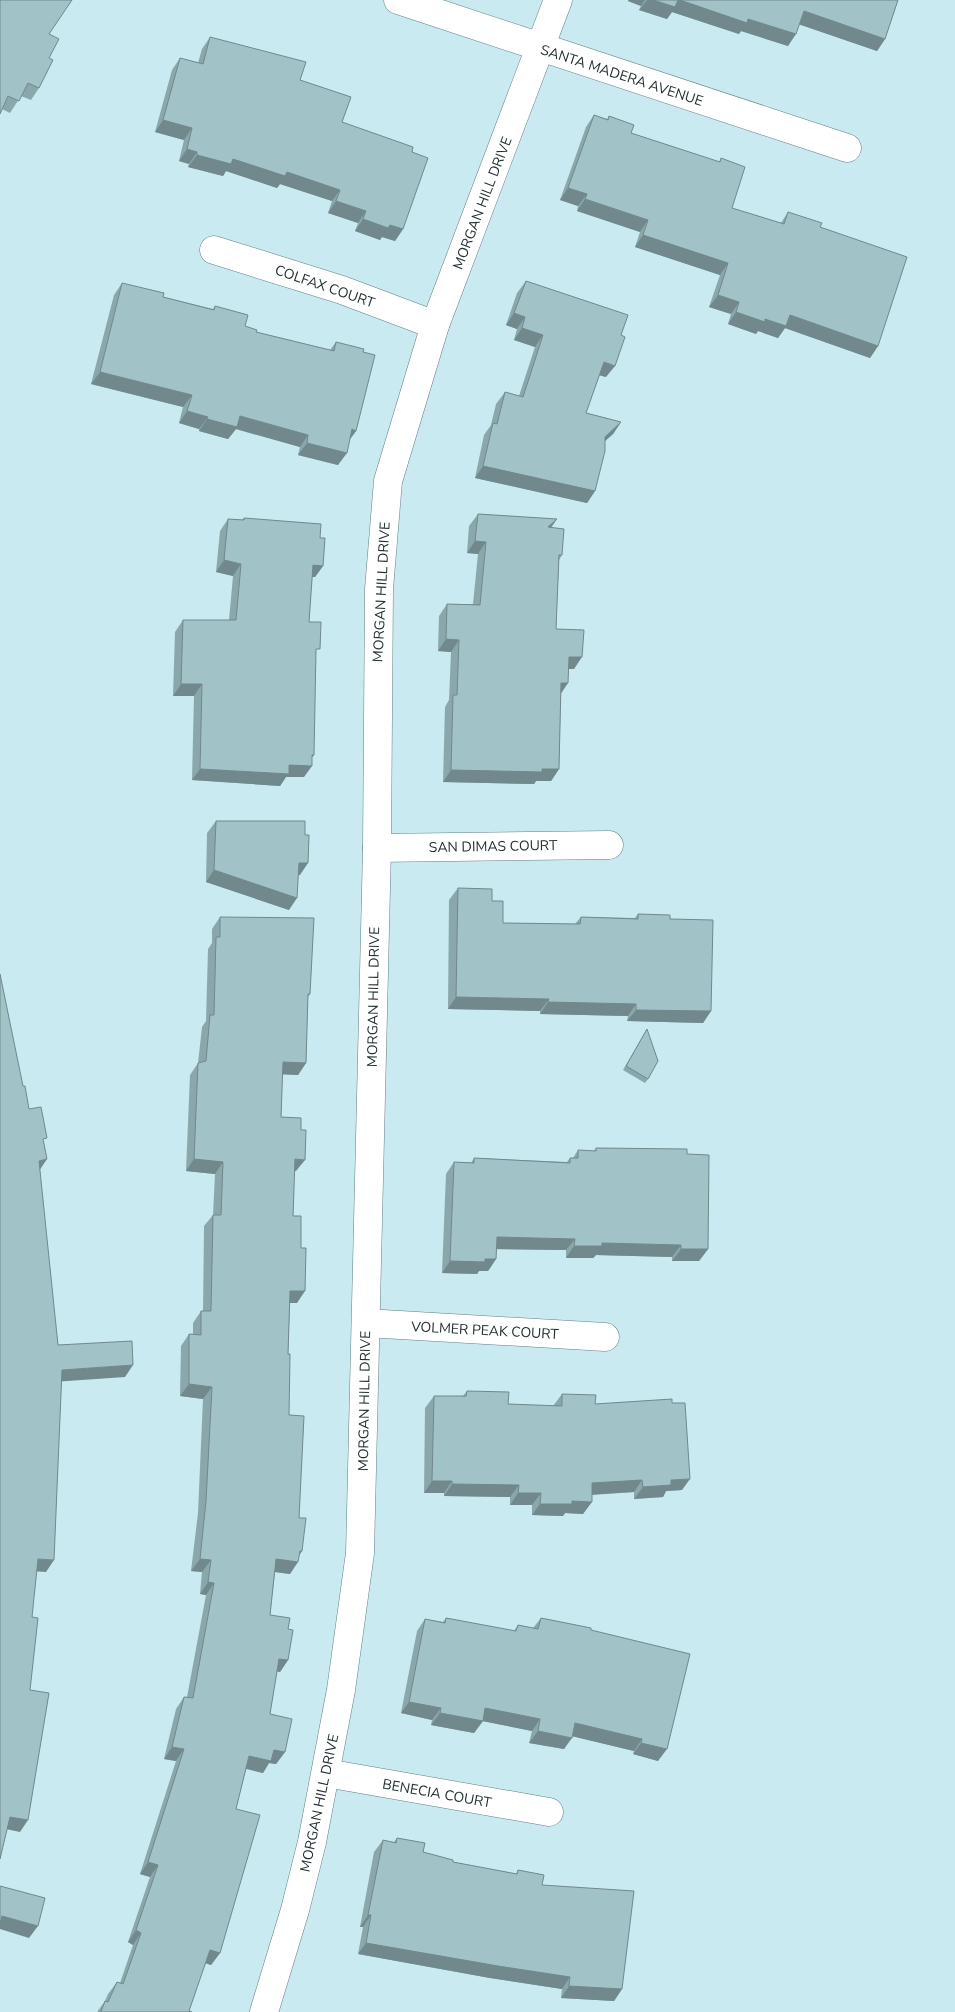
<svg xmlns="http://www.w3.org/2000/svg" width="955" height="2012" font-family="'Nunito Sans',sans-serif">
<style>
.lines{fill:none;stroke-linecap:round;stroke-linejoin:round}
.minor-casing{stroke:#618186;stroke-width:29}
.minor{stroke:#fff;stroke-width:28}
.wall{fill:#8aa8ac}
.shaded-wall{fill:#71888c}
.building{fill:#a1c3c8;stroke:#71888c}
.labels{text-anchor:middle;stroke-width:4;stroke-linejoin:round;paint-order:stroke}
.street-label{font-size:14px;fill:#223032;stroke:#fff}
</style>
<rect width="100%" height="100%" fill="#c8eaf0"/>
<g class="lines">
<g class="minor-casing">
<g id="minor">
<path d="M398,0L847,148"/>
<path d="M214,250L342,290L435,325"/>
<path d="M377,848L609,845"/>
<path d="M366,1323L605,1337"/>
<path d="M326,1773L549,1812"/>
<path d="M264,2012L295,1910L312,1842L341,1690L360,1553L377,848L379,589L388,481L435,325L558,0"/>
</g>
</g>
<use href="#minor" class="minor"/>
</g>
<g class="wall">
<path d="M0,0L49,34V58L39,88L31,100L21,96L10,113L2,109Z"/>
<path d="M628,0H898L885,39L877,51L799,24L788,46L741,31L739,34L672,12L667,19L639,10L641,6L628,1Z"/>
<path d="M210,37L300,80L342,122L412,152L403,229L395,241L382,237L380,240L355,231L358,223L328,213L332,201L280,184L277,188L226,171L223,176L188,167L189,164L179,161L184,140L155,132L172,70L180,58L198,63L202,49Z"/>
<path d="M594,115L607,119L609,116L631,133L719,162L721,158L732,208L781,223L788,212L820,227L878,346L870,358L785,328L778,338L758,331L756,334L728,324L731,314L709,307L720,275L635,247L640,232L577,211L578,206L560,200L586,127Z"/>
<path d="M526,281L606,377L599,375L586,413L621,422L613,434L605,441L595,491L587,503L475,478L484,435L491,425L496,404L505,392L519,396L535,347L514,340L517,329L506,325L517,293Z"/>
<path d="M122,283L163,297L213,309L215,306L245,326L256,332L330,350L336,342L363,352L356,431L350,439L338,465L298,455L300,447L236,429L228,439L199,431V429L179,423L183,407L91,384L114,295Z"/>
<path d="M478,514L557,519L551,528L562,555L559,560L556,629L574,669H568L561,693L559,769L551,781H536L534,784L443,782L445,707L449,700L451,652L438,651L439,616L447,604H473L478,554L467,553L469,526Z"/>
<path d="M244,518L320,538L323,566L315,577H312L309,622L316,654L304,777H286L280,786L192,780L194,696H173L175,632L183,620H229L233,576L216,572L220,531L228,519L242,520Z"/>
<path d="M216,821L300,875H298L289,910L206,882L207,833Z"/>
<path d="M458,888L492,901L503,923L575,924L581,917L635,918L638,914L670,919L711,1011L703,1023L627,1021L628,1016L540,1014V1011L448,1009L449,900Z"/>
<path d="M220,917L310,994L308,997L306,1063L298,1075L282,1074L281,1117L296,1171H294L293,1216L297,1303H290L288,1354L289,1415L302,1551L299,1555L290,1574L275,1572L270,1615L288,1629V1660L280,1672L277,1671L270,1714L285,1752L276,1764L269,1763L263,1773L246,1769L236,1809L220,1953L211,1965L205,1963L189,2011L192,2012H97L105,2001L108,1994L117,1982L120,1983L133,1945L128,1942L150,1877L140,1874L176,1761L164,1759L176,1709L184,1697H187L206,1595L200,1594L202,1572L191,1571L198,1513L203,1399L180,1396L181,1346L189,1334H193V1323L201,1311H203L204,1226L213,1215L215,1174L186,1171L190,1075L198,1063L202,1027L206,1021L208,949L212,943V929Z"/>
<path d="M647,1029L648,1079L645,1083L623,1070Z"/>
<path d="M596,1148L687,1154L708,1249L699,1261H672V1257L596,1255L593,1258H566V1250L496,1249V1259L488,1271H479L477,1274L442,1273L446,1174L454,1162L471,1163L474,1158L567,1162L570,1158H573L578,1150L594,1151Z"/>
<path d="M467,1391L508,1404L553,1406L562,1394L595,1404L682,1490L666,1491L663,1497L634,1499V1492L592,1495L583,1514L565,1513L563,1516L532,1515V1505H510V1497L444,1496V1493H424L425,1408L434,1396H463Z"/>
<path d="M446,1618L514,1631L518,1625L533,1628L541,1618L591,1630L658,1761L633,1754L634,1751L572,1736L564,1749L529,1743L532,1731L483,1721L474,1733L431,1725L432,1720L401,1713L417,1631L425,1619L443,1622Z"/>
<path d="M397,1838L423,1852L453,1862L516,1874L518,1870L542,1885L622,1989L614,2001L561,1998L562,1989L490,1978L358,1954L363,1927H360L374,1852L383,1840L394,1842Z"/>
</g>
<g class="shaded-wall">
<path d="M629,0H645L641,6L628,1Z"/>
<path d="M647,0H680L748,19L796,34L788,46L741,31L739,34L672,12L667,19L639,10Z"/>
<path d="M804,11L885,39L877,51L795,23Z"/>
<path d="M163,120L192,128L184,140L155,132Z"/>
<path d="M187,149L197,152L189,164L179,161Z"/>
<path d="M197,155L233,159L287,172L340,190L332,201L280,184L277,188L226,171L223,176L188,167Z"/>
<path d="M568,188L587,194L578,206L560,200Z"/>
<path d="M585,199L648,220L640,232L577,211Z"/>
<path d="M336,201L366,211L358,223L328,213Z"/>
<path d="M363,219L390,225L403,229L395,241L382,237L380,240L355,231Z"/>
<path d="M643,235L728,263L720,275L635,247Z"/>
<path d="M718,295L739,302L731,314L709,307Z"/>
<path d="M736,312L765,319L790,315L878,346L870,358L785,328L778,338L758,331L756,334L728,324Z"/>
<path d="M514,313L525,317L517,329L506,325Z"/>
<path d="M522,328L543,335L535,347L514,340Z"/>
<path d="M604,362L615,366L606,377L595,374Z"/>
<path d="M100,372L192,395L183,407L91,384Z"/>
<path d="M187,411L208,417L199,429L179,423Z"/>
<path d="M240,416L308,435L300,447L236,429L228,439L199,431L207,419Z"/>
<path d="M621,422L613,434L596,449L605,437Z"/>
<path d="M352,429L356,431L348,442Z"/>
<path d="M307,443L347,453L338,465L298,455Z"/>
<path d="M483,466L595,491L587,503L475,478Z"/>
<path d="M557,519L548,531V527Z"/>
<path d="M475,541L486,542L478,554L467,553Z"/>
<path d="M224,560L241,564L233,576L216,572Z"/>
<path d="M313,565L323,566L315,577H305Z"/>
<path d="M446,639L459,640L451,652L438,651Z"/>
<path d="M569,657H582L574,669H561Z"/>
<path d="M561,683H568L560,695Z"/>
<path d="M181,684H202L194,696H173Z"/>
<path d="M312,755H314L306,765L312,766L304,777H286L280,786L192,780L200,769L289,765Z"/>
<path d="M542,769H559L551,781H536L534,784L443,782L451,770Z"/>
<path d="M299,863H308L300,875H291Z"/>
<path d="M214,870L297,898L289,910L206,882Z"/>
<path d="M456,997L549,999L540,1011L448,1009Z"/>
<path d="M548,1002L636,1004L628,1016L540,1014Z"/>
<path d="M636,1010L711,1011L703,1023L627,1021Z"/>
<path d="M283,1062L306,1063L298,1075L274,1074Z"/>
<path d="M47,1159L39,1171V1161Z"/>
<path d="M194,1159L223,1162L215,1174L186,1171Z"/>
<path d="M295,1159L305,1160L296,1171H286Z"/>
<path d="M497,1237L575,1239L566,1250L488,1249Z"/>
<path d="M602,1243L681,1245L672,1257L596,1255L593,1258H566L574,1246Z"/>
<path d="M681,1249H708L699,1261H672Z"/>
<path d="M485,1259H496L488,1271H479L477,1274L442,1273L450,1261Z"/>
<path d="M290,1291H305L297,1303H282Z"/>
<path d="M133,1365L125,1377L53,1382L62,1370Z"/>
<path d="M189,1384L212,1387L203,1399L180,1396Z"/>
<path d="M690,1479L682,1490L666,1491L663,1497L634,1499L643,1487L671,1480Z"/>
<path d="M642,1480L634,1492L584,1495L592,1483Z"/>
<path d="M432,1481H452L444,1493H424Z"/>
<path d="M452,1484L519,1485L510,1497L444,1496Z"/>
<path d="M518,1493H541L532,1505H510Z"/>
<path d="M572,1501L592,1502L583,1514L565,1513L563,1516L532,1515L540,1504Z"/>
<path d="M300,1551H302L295,1562H298L290,1574L268,1571L276,1559Z"/>
<path d="M38,1559L54,1560L46,1572L30,1571Z"/>
<path d="M200,1559L211,1560L202,1572L191,1571Z"/>
<path d="M208,1582L214,1583L206,1595L200,1594Z"/>
<path d="M279,1659L288,1660L280,1672L270,1670Z"/>
<path d="M409,1702L441,1708L432,1720L401,1713Z"/>
<path d="M485,1708L540,1719L532,1731L477,1720Z"/>
<path d="M440,1713L483,1721L474,1733L431,1725Z"/>
<path d="M575,1723L642,1739L634,1751L567,1735Z"/>
<path d="M538,1731L572,1738L564,1749L529,1743Z"/>
<path d="M641,1743L667,1749L658,1761L633,1754Z"/>
<path d="M172,1747L184,1749L176,1761L164,1759Z"/>
<path d="M274,1750L285,1752L276,1764L269,1763L263,1773L240,1767L249,1756Z"/>
<path d="M10,1817L28,1820L20,1832L1,1828Z"/>
<path d="M148,1862L158,1865L150,1877L140,1874Z"/>
<path d="M368,1915H371L363,1927H360Z"/>
<path d="M2,1916L38,1926L29,1938L0,1929V1919Z"/>
<path d="M136,1930L141,1933L133,1945L128,1942Z"/>
<path d="M366,1943L570,1977L562,1989L490,1978L358,1954Z"/>
<path d="M210,1950L220,1953L211,1965L202,1962Z"/>
<path d="M569,1986L622,1989L614,2001L561,1998Z"/>
</g>
<g class="building">
<path d="M0,0H72L49,34L59,39L49,58L53,60L39,88L28,83L19,101L8,96L0,114Z"/>
<path d="M653,0H678L675,7Z"/>
<path d="M680,0H898L885,39L804,11L796,34L748,19L747,23Z"/>
<path d="M210,37L306,62L300,80L351,97L342,122L413,147L412,152L428,158L403,229L390,225L388,228L363,219L366,211L336,201L340,190L287,172L285,176L233,159L231,164L197,155V152L187,149L192,128L163,120L180,58L203,64Z"/>
<path d="M594,115L608,120L609,116L634,125L631,133L720,162L721,158L745,167L732,208L784,224L788,212L822,223L820,227L907,257L878,346L790,315L786,326L765,319V322L736,312L739,302L718,295L728,263L643,235L648,220L585,199L587,194L568,188Z"/>
<path d="M526,281L628,315L621,335L625,337L615,366L604,362L586,413L621,422L605,437V451L595,491L483,466L493,423L497,424L505,392L523,397L543,335L522,328L525,317L514,313Z"/>
<path d="M122,283L164,293L163,297L214,310L215,306L248,315L245,326L257,330L256,332L334,351L336,342L364,349L363,352L375,355L356,431L352,429L347,453L307,443L308,435L240,416L237,427L207,419L208,417L187,411L192,395L100,372Z"/>
<path d="M478,514L557,519L548,527L564,529L562,555H559L556,629L584,630L582,657H569L568,683H561L559,769H542V772L451,770L453,695H457L459,640L446,639L447,604L480,605L486,542L475,541Z"/>
<path d="M244,518L321,524L320,538H325L323,566L313,565L309,622H321L320,649H316L314,755H312V766L289,765V774L200,769L202,684H181L183,620H236L241,564L224,560L228,519L244,520Z"/>
<path d="M216,821H305V835H309L308,863H299L297,898L214,870Z"/>
<path d="M458,888L492,889V901H503V923L580,924L581,917L638,919V914L670,915V919L713,920L711,1011L636,1010V1004L548,1002L549,999L456,997Z"/>
<path d="M220,917L314,918L310,994H308L306,1063L283,1062L281,1117L301,1118V1130H306L305,1160L295,1159L293,1216H301V1248H306L305,1291H290L288,1354H290L289,1415L304,1416L299,1518H306L302,1551H300L298,1562L276,1559L270,1615L290,1618L288,1629L293,1630L288,1660L279,1659L270,1714L292,1719L285,1752L274,1750L271,1761L249,1756L236,1809L260,1815L220,1953L210,1950L189,2011L192,2012H101L105,2001L108,2002L117,1982L123,1984L141,1933L136,1930L158,1865L148,1862L184,1749L172,1747L184,1697L193,1698L214,1583L208,1582L211,1560L200,1559L206,1501L212,1387L189,1384V1334L201,1335V1311H211L213,1215H221L223,1162L194,1159L198,1063L206,1061L210,1015H214L216,937H220Z"/>
<path d="M0,974L23,1086H25L29,1109L41,1107L47,1138L43,1139L47,1159L39,1161L58,1345L132,1341L133,1365L62,1370L54,1560L38,1559L32,1617L38,1618L30,1690L49,1693L28,1820L10,1817L0,1859Z"/>
<path d="M647,1029L658,1061L648,1079L626,1066Z"/>
<path d="M596,1148L687,1149V1154L709,1155L708,1249H681V1245L602,1243V1246H574L575,1239L497,1237L496,1259H485V1262L450,1261L454,1162L474,1163V1158L570,1163V1158H578V1150L596,1151Z"/>
<path d="M467,1391L509,1392L508,1404L562,1406V1394L596,1395L595,1404L672,1399V1403H685L690,1479L671,1480V1485L643,1487L642,1480L592,1483V1502L572,1501V1504H540L541,1493H518L519,1485L452,1484V1481H432L434,1396H466Z"/>
<path d="M446,1618L516,1631L518,1625L538,1629L541,1618L591,1628V1630L690,1654L667,1749L641,1743L642,1739L575,1723L572,1738L538,1731L540,1719L485,1708L483,1721L440,1713L441,1708L409,1702L425,1619L445,1623Z"/>
<path d="M397,1838L425,1843L423,1852L453,1860V1862L517,1874L518,1870L544,1875L542,1885L634,1891L622,1989L569,1986L570,1977L498,1966L366,1943L371,1915H368L383,1840L396,1843Z"/>
<path d="M0,1886L45,1898L38,1926L2,1916L0,1924Z"/>
</g>
<g class="labels">
<g class="street-label">
<text transform="translate(622 75) rotate(18)" y="5">SANTA MADERA AVENUE</text>
<text transform="translate(482 203) rotate(-69)" y="5">MORGAN HILL DRIVE</text>
<text transform="translate(325 286) rotate(19)" y="5">COLFAX COURT</text>
<text transform="translate(381 592) rotate(-87)" y="5">MORGAN HILL DRIVE</text>
<text transform="translate(493 846) rotate(-1)" y="5">SAN DIMAS COURT</text>
<text transform="translate(373 997) rotate(-89)" y="5">MORGAN HILL DRIVE</text>
<text transform="translate(485 1330) rotate(3)" y="5">VOLMER PEAK COURT</text>
<text transform="translate(364 1401) rotate(-89)" y="5">MORGAN HILL DRIVE</text>
<text transform="translate(437 1793) rotate(10)" y="5">BENECIA COURT</text>
<text transform="translate(319 1803) rotate(-78)" y="5">MORGAN HILL DRIVE</text>
</g>
</g>
</svg>
